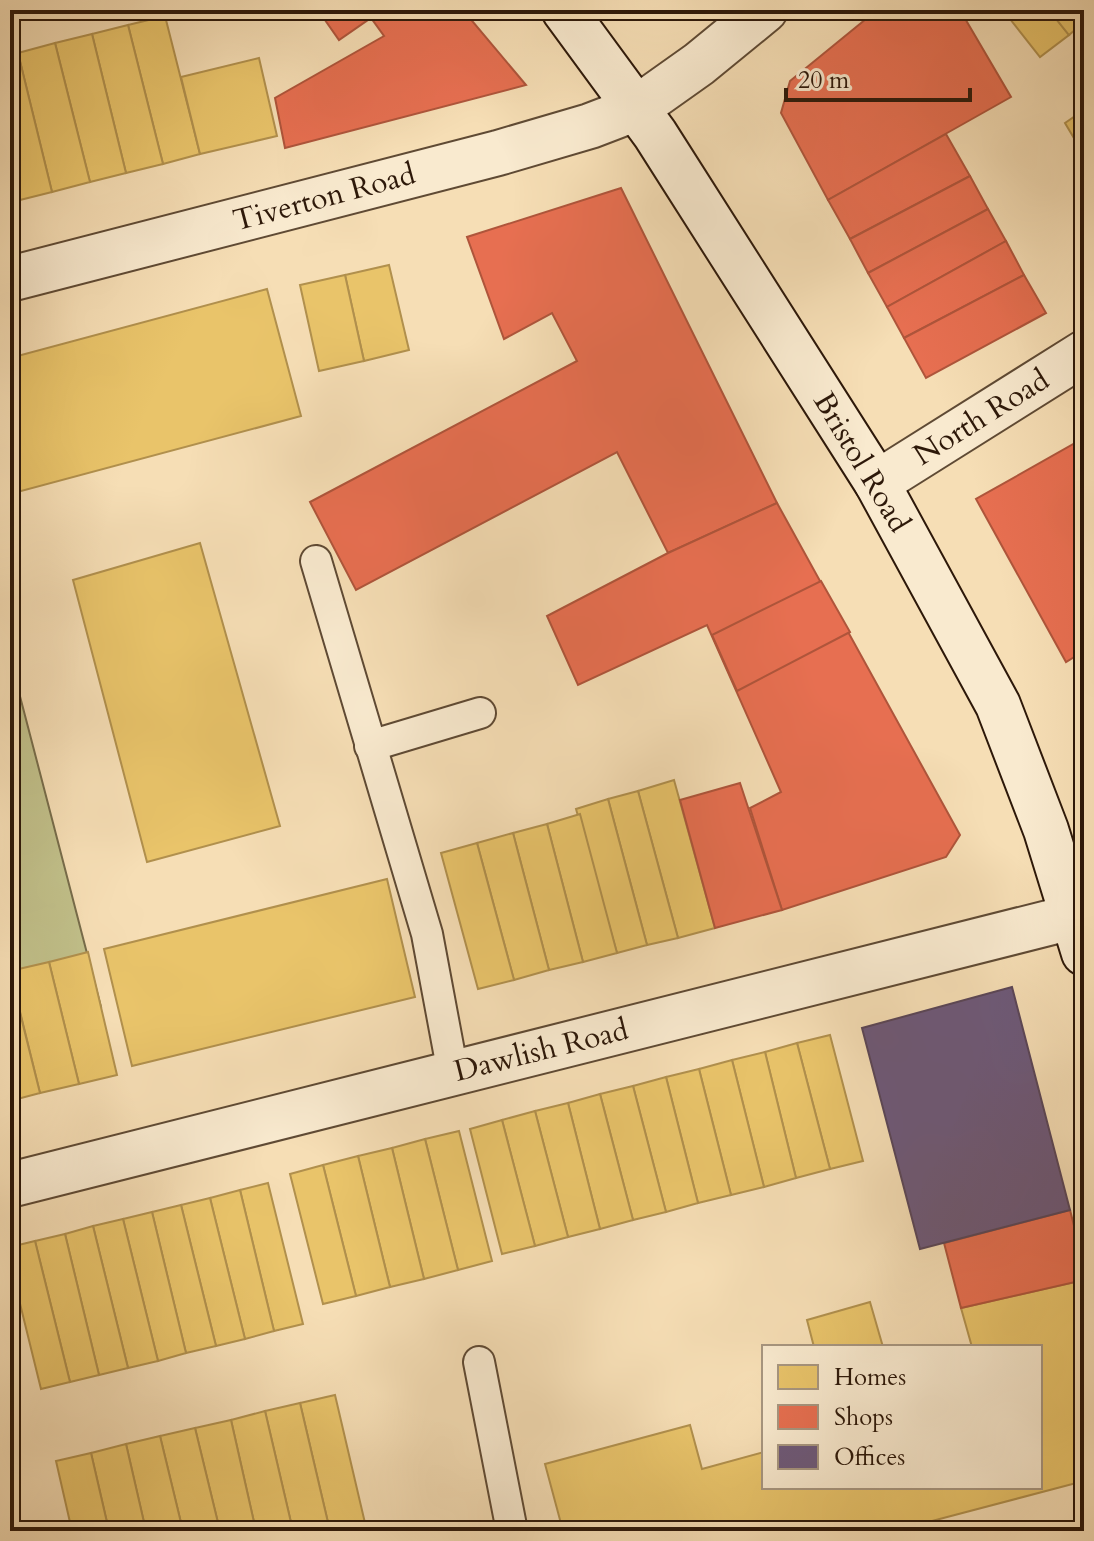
<svg xmlns="http://www.w3.org/2000/svg" width="1094" height="1541" font-family="Cardo,serif">
<style>
.green{fill:#c1c08a;stroke:#776c4a;stroke-width:2}
.homes{fill:#e9c46a;stroke:#b1904d;stroke-width:2}
.shops{fill:#e76f51;stroke:#af553b;stroke-width:2}
.offices{fill:#6d597a;stroke:#5a4658;stroke-width:2}
.lines{fill:none;stroke-linecap:round;stroke-linejoin:round}
.lane-casing{stroke:#5f4a34;stroke-width:34}
.street-casing{stroke:#5f4a34;stroke-width:48}
.secondary-casing{stroke:#2d1809;stroke-width:48}
.lane{stroke:#f9eacf;stroke-width:30}
.street{stroke:#f9eacf;stroke-width:44}
.secondary{stroke:#f9eacf;stroke-width:44}
.labels{text-anchor:middle;stroke-width:8;stroke-linejoin:round;paint-order:stroke}
.street-label{font-size:30px;fill:#2d1809;stroke:#f9eacf}
</style>
<rect width="100%" height="100%" fill="#f6deb5"/>
<filter id="stains"><feTurbulence type="fractalNoise" baseFrequency=".0025" numOctaves="4"/><feColorMatrix values="0 0 0 0 .2 0 0 0 0 .09 0 0 0 0 .02 0 0 0 .5 -.17"/></filter>
<radialGradient id="worn" r=".72"><stop offset=".6" stop-color="#630" stop-opacity="0"/><stop offset="1" stop-color="#630" stop-opacity=".3"/></radialGradient>
<path class="green" d="M10,658L101,1007L10,1024Z"/>
<g class="homes">
<path d="M1003,10H1049L1069,35L1040,57Z"/>
<path d="M1049,10H1084V22L1069,35Z"/>
<path d="M165,16L200,154L163,164L128,25Z"/>
<path d="M128,25L163,164L126,173L92,34Z"/>
<path d="M92,34L126,173L90,182L55,43Z"/>
<path d="M55,43L90,182L52,192L18,53Z"/>
<path d="M18,53L52,192L16,201L10,176V55Z"/>
<path d="M259,58L277,136L200,154L181,77Z"/>
<path d="M1084,110V155L1065,123Z"/>
<path d="M389,265L409,350L364,361L345,275Z"/>
<path d="M345,275L364,361L319,371L300,285Z"/>
<path d="M267,289L301,416L10,494V358Z"/>
<path d="M200,543L280,826L147,862L73,580Z"/>
<path d="M674,780L715,928L678,938L638,791Z"/>
<path d="M638,791L678,938L647,945L608,799Z"/>
<path d="M608,799L647,945L617,953L576,809Z"/>
<path d="M580,814L617,953L583,962L547,824Z"/>
<path d="M547,824L583,962L549,970L513,833Z"/>
<path d="M513,833L549,970L514,980L477,843Z"/>
<path d="M477,843L514,980L478,989L441,853Z"/>
<path d="M387,879L415,997L132,1066L104,949Z"/>
<path d="M88,952L117,1075L79,1084L49,962Z"/>
<path d="M49,962L79,1084L40,1093L10,971Z"/>
<path d="M10,973L40,1093L10,1101Z"/>
<path d="M830,1035L863,1161L830,1169L797,1043Z"/>
<path d="M797,1043L830,1169L796,1178L765,1052Z"/>
<path d="M765,1052L796,1178L764,1187L732,1060Z"/>
<path d="M732,1060L764,1187L731,1195L699,1069Z"/>
<path d="M699,1069L731,1195L698,1203L666,1077Z"/>
<path d="M666,1077L698,1203L666,1212L633,1086Z"/>
<path d="M633,1086L666,1212L633,1220L600,1094Z"/>
<path d="M600,1094L633,1220L600,1229L568,1103Z"/>
<path d="M568,1103L600,1229L568,1237L535,1111Z"/>
<path d="M535,1111L568,1237L535,1246L502,1120Z"/>
<path d="M502,1120L535,1246L502,1254L470,1129Z"/>
<path d="M459,1131L492,1261L458,1270L425,1139Z"/>
<path d="M425,1139L458,1270L424,1279L392,1148Z"/>
<path d="M392,1148L424,1279L390,1287L358,1156Z"/>
<path d="M358,1156L390,1287L356,1296L323,1165Z"/>
<path d="M323,1165L356,1296L323,1304L290,1174Z"/>
<path d="M268,1183L303,1324L274,1331L240,1190Z"/>
<path d="M240,1190L274,1331L245,1339L210,1198Z"/>
<path d="M210,1198L245,1339L216,1346L181,1205Z"/>
<path d="M181,1205L216,1346L186,1353L152,1212Z"/>
<path d="M152,1212L186,1353L158,1361L123,1219Z"/>
<path d="M123,1219L158,1361L128,1368L93,1226Z"/>
<path d="M93,1226L128,1368L99,1375L65,1234Z"/>
<path d="M65,1234L99,1375L70,1382L35,1241Z"/>
<path d="M35,1241L70,1382L41,1389L10,1263V1247Z"/>
<path d="M1084,1280V1481L894,1531H563L545,1464L690,1425L702,1469L764,1452V1487H1040V1347H972L961,1308Z"/>
<path d="M870,1302L883,1347H814L807,1320Z"/>
<path d="M335,1395L365,1523L330,1531L300,1403Z"/>
<path d="M300,1403L330,1531H293L265,1411Z"/>
<path d="M265,1411L293,1531H256L231,1420Z"/>
<path d="M231,1420L256,1531H220L195,1428Z"/>
<path d="M195,1428L220,1531H183L160,1436Z"/>
<path d="M160,1436L183,1531H146L126,1444Z"/>
<path d="M126,1444L146,1531H109L91,1453Z"/>
<path d="M91,1453L109,1531H72L56,1461Z"/>
</g>
<g class="shops">
<path d="M318,10H463L526,85L285,148L275,98L384,36L371,18L339,40Z"/>
<path d="M877,10H960L1011,97L828,200L781,113L790,81Z"/>
<path d="M946,134L970,176L850,239L828,200Z"/>
<path d="M970,176L988,209L868,273L850,239Z"/>
<path d="M621,188L777,503L668,553L617,452L356,590L310,502L577,361L552,313L504,339L467,237Z"/>
<path d="M988,209L1006,241L887,307L868,273Z"/>
<path d="M1006,241L1024,275L904,338L887,307Z"/>
<path d="M1024,275L1046,313L926,378L904,338Z"/>
<path d="M1084,438V651L1066,662L976,499Z"/>
<path d="M777,503L960,835L946,857L782,910L750,808L781,792L707,625L578,685L547,616L668,553Z"/>
<path d="M821,581L850,632L737,691L712,635Z"/>
<path d="M740,783L782,910L715,928L680,800Z"/>
<path d="M1070,1210L1084,1265V1280L961,1308L944,1243Z"/>
</g>
<path class="offices" d="M1012,987L1070,1210L920,1249L862,1028Z"/>
<g class="lines">
<g class="lane-casing">
<g id="lane">
<path d="M316,561L427,934L453,1073"/>
<path d="M370,746L480,713"/>
<path d="M479,1362L512,1531"/>
</g>
</g>
<g class="street-casing">
<g id="street">
<path d="M10,279L498,153L590,126L637,108L699,64L765,10"/>
<path d="M877,483L1084,353"/>
<path d="M10,1185L1072,917"/>
</g>
</g>
<g class="secondary-casing">
<path id="secondary" d="M564,10L655,134L877,483L998,705L1046,830L1084,953"/>
</g>
<use href="#lane" class="lane"/>
<use href="#street" class="street"/>
<use href="#secondary" class="secondary"/>
</g>
<g class="labels">
<g class="street-label">
<text transform="translate(324 197) rotate(-15)" y="10">Tiverton Road</text>
<text transform="translate(981 417) rotate(-32)" y="10">North Road</text>
<text transform="translate(862 462) rotate(59)" y="10">Bristol Road</text>
<text transform="translate(541 1050) rotate(-14)" y="10">Dawlish Road</text>
</g>
</g>
<rect width="1094" height="1541" fill="none" stroke="#f6deb5" stroke-width="40"/>
<rect x="12" y="12" width="1070" height="1517" fill="none" stroke="#2d1809" stroke-width="4"/>
<rect x="20" y="20" width="1054" height="1501" fill="none" stroke="#2d1809" stroke-width="2"/>
<rect x="762" y="1345" width="280" height="144" fill="#f9eacf" stroke="#a79680" stroke-width="2"/>
<rect x="778" y="1365" width="40" height="24" fill="#e9c46a" stroke="#a79680" stroke-width="2"/>
<text x="834" y="1385" font-size="24" fill="#2d1809">Homes</text>
<rect x="778" y="1405" width="40" height="24" fill="#e76f51" stroke="#a79680" stroke-width="2"/>
<text x="834" y="1425" font-size="24" fill="#2d1809">Shops</text>
<rect x="778" y="1445" width="40" height="24" fill="#6d597a" stroke="#a79680" stroke-width="2"/>
<text x="834" y="1465" font-size="24" fill="#2d1809">Offices</text>
<path d="M786 88v12h184v-12" fill="none" stroke="#2d1809" stroke-width="4"/>
<text x="798" y="88" font-size="24" fill="#2d1809" stroke="#f9eacf" stroke-width="6" paint-order="stroke">20 m</text>
<rect width="100%" height="100%" filter="url(#stains)"/>
<rect width="100%" height="100%" fill="url(#worn)"/>
</svg>
